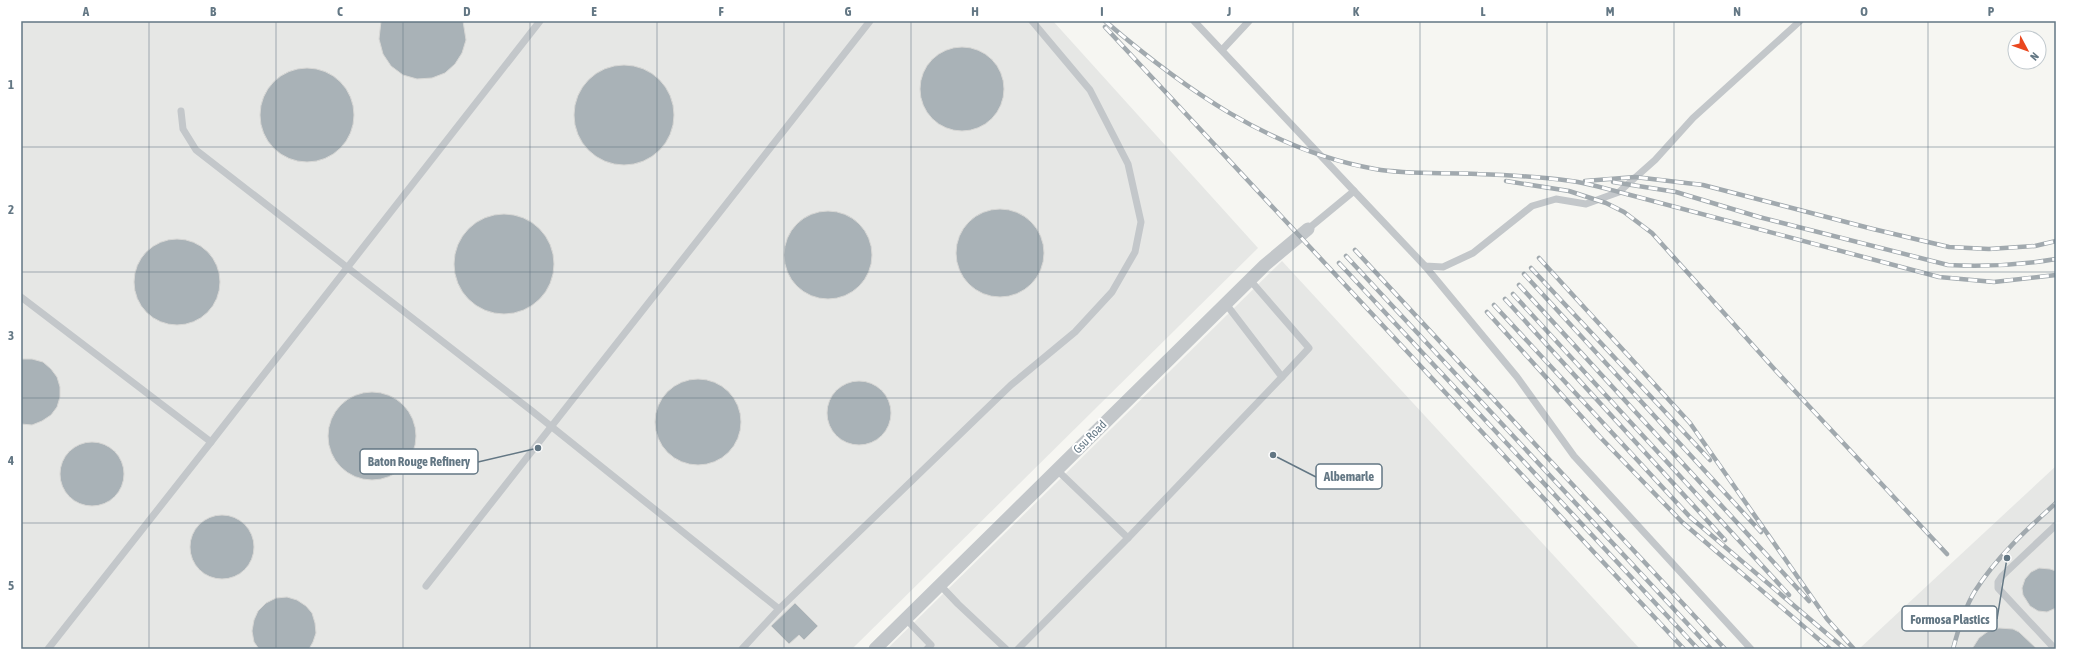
<svg xmlns="http://www.w3.org/2000/svg" width="2077" height="670" font-family="'Asap Condensed',sans-serif">
<style>
.built{fill:#e6e7e5}
.building{fill:#a9b2b7;stroke:#d7d7d5}
.lines{fill:none;stroke-linecap:round;stroke-linejoin:round}
.service{stroke:#c3c7ca;stroke-width:7}
.minor{stroke:#c3c7ca;stroke-width:13}
.rail-casing{stroke:#a1a9ae;stroke-width:4.5}
.rail{stroke:#fff;stroke-width:3;stroke-dasharray:9;stroke-linecap:butt}
.grid{fill:none;stroke:#637784;stroke-width:1;stroke-opacity:0.55}
.labels{text-anchor:middle;stroke-width:4;stroke-linejoin:round;paint-order:stroke}
.street-label{font-size:12px;fill:#637784;stroke:#fff}
.leader{fill:none;stroke:#637784;stroke-width:1.5}
.callout-dot{fill:#637784;stroke:#fff;stroke-width:1.5}
.callout{fill:#fff;stroke:#637784;stroke-width:1.5}
.callout-label{font-size:13px;text-anchor:middle;font-weight:bold;fill:#637784}
.neatline{fill:none;stroke:#637784;stroke-width:1.5}
.grid-label{font-size:13px;text-anchor:middle;font-weight:bold;fill:#637784}
</style>
<rect width="100%" height="100%" fill="#f6f6f2"/>
<g class="built">
<path d="M21,21H1053L1258,248L852,649H21Z"/>
<path d="M1282,261L1640,649H887Z"/>
<path d="M2056,466V649H1859Z"/>
</g>
<g class="building">
<path d="M381,21H463L466,40L462,53L455,64L445,73L432,78L417,79L403,75L391,66L383,54L379,39Z"/>
<circle cx="962" cy="89" r="42"/>
<circle cx="624" cy="115" r="50"/>
<circle cx="307" cy="115" r="47"/>
<circle cx="1000" cy="253" r="44"/>
<circle cx="828" cy="255" r="44"/>
<circle cx="504" cy="264" r="50"/>
<circle cx="177" cy="282" r="43"/>
<path d="M21,359H32L43,362L51,369L57,377L60,387V397L57,407L51,415L42,421L32,425L21,424Z"/>
<circle cx="698" cy="422" r="43"/>
<circle cx="859" cy="413" r="32"/>
<circle cx="372" cy="436" r="44"/>
<circle cx="92" cy="474" r="32"/>
<circle cx="222" cy="547" r="32"/>
<path d="M2039,568L2050,569L2056,571V608L2047,612L2038,611L2030,606L2023,595L2022,588L2025,579L2031,572Z"/>
<path d="M287,597L297,600L306,606L312,613L315,623L316,633L313,642L309,649H259L254,642L252,631L254,620L258,611L266,603L276,598Z"/>
<path d="M795,603L818,626L804,640L799,635L789,644L771,626Z"/>
<path d="M1999,628L2013,629L2019,632L2037,649H1972L1979,638L1987,632Z"/>
</g>
<g class="lines">
<g class="service">
<path d="M1194,21L1354,191"/>
<path d="M1222,50L1249,21"/>
<path d="M181,111L183,129L196,150L532,411L779,609"/>
<path d="M1308,229L1354,191L1425,266L1443,267L1473,253L1532,206L1556,199L1586,204L1619,192L1655,160L1693,118L1800,21"/>
<path d="M1425,266L1517,377L1574,456L1751,649"/>
<path d="M1250,280L1309,348L1282,377"/>
<path d="M21,297L211,442L540,21"/>
<path d="M1057,470L1128,538L1282,377L1226,304"/>
<path d="M940,585L958,604L1006,649"/>
<path d="M426,586L870,21"/>
<path d="M906,619L931,645L927,649"/>
<path d="M48,649L211,442"/>
<path d="M742,649L779,609L1011,385L1075,332L1112,292L1135,252L1141,222L1128,164L1090,90L1032,21"/>
<path d="M1018,649L1128,538"/>
<path d="M2055,649L1998,588V582L2002,576L2056,525"/>
</g>
<path class="minor" d="M875,649L1265,265L1308,229"/>
<g class="rail-casing">
<g id="rail">
<path d="M1105,21C1183,88 1271,151 1375,169C1409,175 1444,172 1478,174C1509,175 1541,177 1571,181C1587,183 1603,188 1619,192L1939,277L1994,282L2056,275"/>
<path d="M1105,27L1684,649"/>
<path d="M1506,181L1569,191L1606,203L1624,212L1652,233L1777,372L1947,554"/>
<path d="M1585,181L1635,177L1703,185L1873,229L1949,247L1989,249L2035,246L2056,241"/>
<path d="M1613,182L1676,192L1759,217L1948,265C1985,267 2020,265 2056,259"/>
<path d="M1355,250L1725,649"/>
<path d="M1346,256L1711,649"/>
<path d="M1539,258L1690,423L1827,619L1854,649"/>
<path d="M1339,263L1698,649"/>
<path d="M1531,268L1710,460"/>
<path d="M1524,274L1761,532"/>
<path d="M1519,285L1809,601"/>
<path d="M1513,294L1789,595"/>
<path d="M1505,299L1725,540"/>
<path d="M1494,305L1690,517L1845,649"/>
<path d="M1487,312L1600,437L1682,522L1830,649"/>
<path d="M1953,649C1958,630 1964,609 1975,591C1996,558 2027,529 2056,503"/>
</g>
</g>
<use href="#rail" class="rail"/>
</g>
<path class="grid" d="M149,21V649M276,21V649M403,21V649M530,21V649M657,21V649M784,21V649M911,21V649M1038,21V649M1166,21V649M1293,21V649M1420,21V649M1547,21V649M1674,21V649M1801,21V649M1928,21V649M21,147H2056M21,272H2056M21,398H2056M21,523H2056"/>
<g class="labels">
<g class="street-label">
<text transform="translate(1090 437) rotate(-45)" y="4">Gsu Road</text>
</g>
</g>
<path class="leader" d="M538 448L478 462M1273 455L1316 477M2007 558L1997 619"/>
<g class="callout-dot">
<circle cx="538" cy="448" r="4"/>
<circle cx="1273" cy="455" r="4"/>
<circle cx="2007" cy="558" r="4"/>
</g>
<g class="callout">
<rect x="360" y="449" width="118" height="25" rx="4"/>
<rect x="1316" y="464" width="66" height="25" rx="4"/>
<rect x="1902" y="606" width="95" height="25" rx="4"/>
</g>
<g class="callout-label">
<text x="419" y="466">Baton Rouge Refinery</text>
<text x="1349" y="481">Albemarle</text>
<text x="1950" y="624">Formosa Plastics</text>
</g>
<rect width="2077" height="670" fill="none" stroke="#ffffff" stroke-width="44"/>
<g transform="translate(2027 50) rotate(131)"><circle r="19" fill="#ffffff" stroke="#c1c9ce"/>
<path d="M0-3L7 15L0 10L-7 15Z" fill="#ea471e"/>
<text y="-6" font-size="11" font-weight="bold" text-anchor="middle" fill="#637784">N</text>
</g>
<rect x="22" y="22" width="2033" height="626" class="neatline"/>
<g class="grid-label">
<text x="86" y="16">A</text>
<text x="213" y="16">B</text>
<text x="340" y="16">C</text>
<text x="467" y="16">D</text>
<text x="594" y="16">E</text>
<text x="721" y="16">F</text>
<text x="848" y="16">G</text>
<text x="975" y="16">H</text>
<text x="1102" y="16">I</text>
<text x="1229" y="16">J</text>
<text x="1356" y="16">K</text>
<text x="1483" y="16">L</text>
<text x="1610" y="16">M</text>
<text x="1737" y="16">N</text>
<text x="1864" y="16">O</text>
<text x="1991" y="16">P</text>
<text x="11" y="89">1</text>
<text x="11" y="214">2</text>
<text x="11" y="340">3</text>
<text x="11" y="465">4</text>
<text x="11" y="590">5</text>
</g>
</svg>
